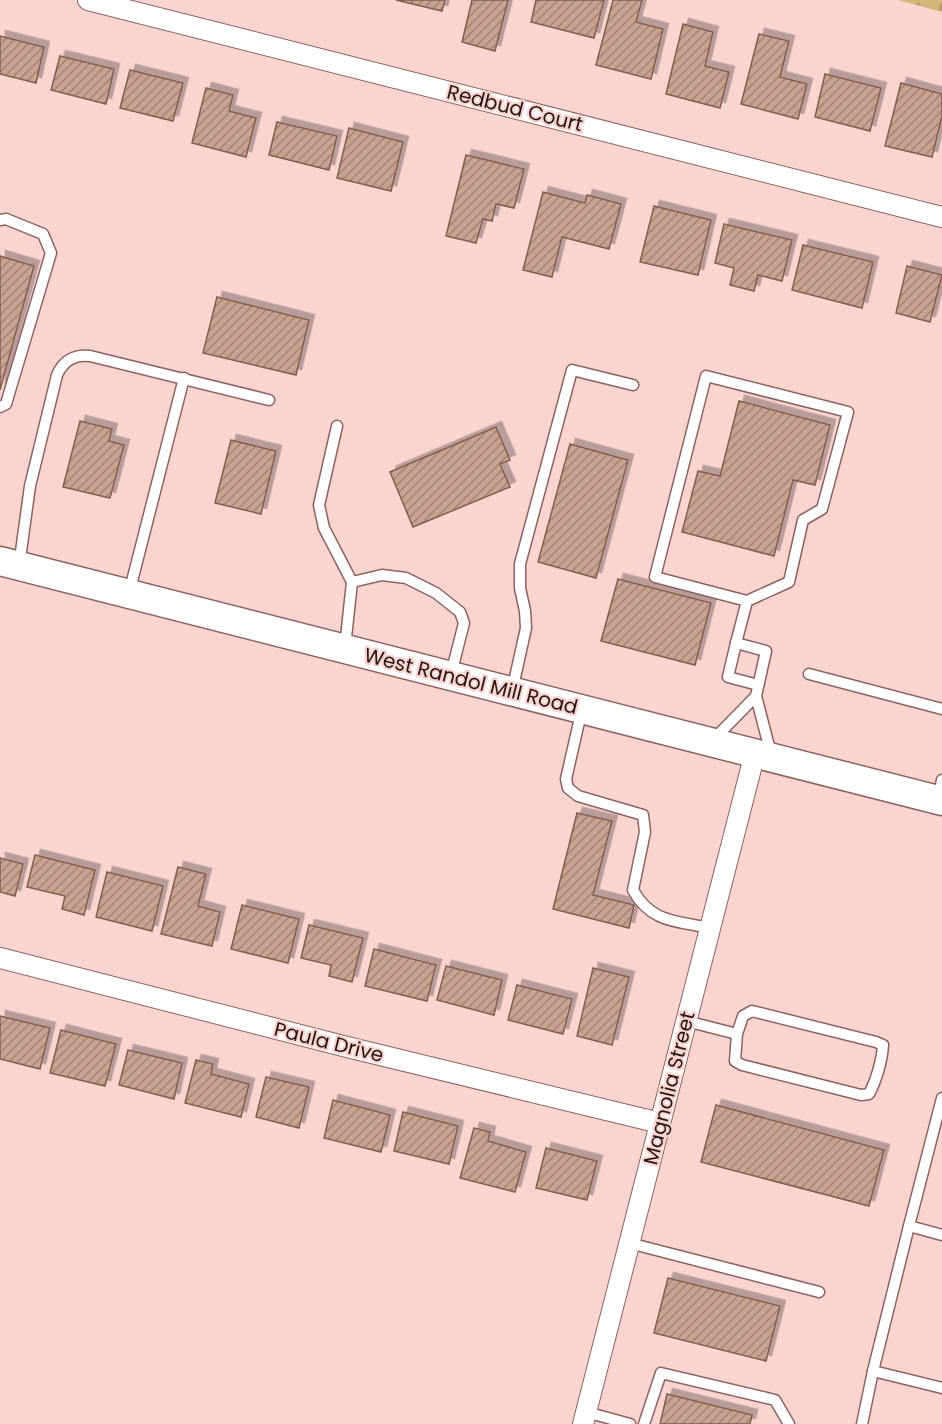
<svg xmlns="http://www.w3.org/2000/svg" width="942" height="1424" font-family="Poppins,sans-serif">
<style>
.cemetery{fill:url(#cemetery-stones)}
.building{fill:url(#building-hatch);stroke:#825e4e;stroke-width:1.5;filter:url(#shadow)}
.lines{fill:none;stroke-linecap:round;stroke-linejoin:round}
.lane-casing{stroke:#8c635f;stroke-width:13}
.street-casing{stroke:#8c635f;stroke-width:22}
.secondary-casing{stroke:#8c635f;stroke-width:31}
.lane{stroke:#fff;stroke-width:10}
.street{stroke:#fff;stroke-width:20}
.secondary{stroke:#fff;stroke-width:28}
.labels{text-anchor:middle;stroke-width:4.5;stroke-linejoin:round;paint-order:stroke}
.street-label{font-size:20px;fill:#271615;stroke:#fad5d0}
</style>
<defs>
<pattern id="cemetery-stones" width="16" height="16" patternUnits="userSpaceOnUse" patternTransform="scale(1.5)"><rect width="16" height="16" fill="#d3b77a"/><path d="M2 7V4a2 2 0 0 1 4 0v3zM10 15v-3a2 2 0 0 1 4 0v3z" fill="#b59d69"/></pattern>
<pattern id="building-hatch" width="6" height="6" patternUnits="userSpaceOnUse" patternTransform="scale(1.5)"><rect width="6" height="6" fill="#c9a18f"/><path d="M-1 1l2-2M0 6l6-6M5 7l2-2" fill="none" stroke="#a38274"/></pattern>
<filter id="shadow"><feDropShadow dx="5.5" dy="-5.5" stdDeviation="0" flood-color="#0004"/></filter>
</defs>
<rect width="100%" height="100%" fill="#fad5d0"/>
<path class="cemetery" d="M898,0H942V12Z"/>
<g class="building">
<path d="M396,0H445L442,11Z"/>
<path d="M472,0H508L495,51L462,42Z"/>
<path d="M536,0H604L594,38L531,22Z"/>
<path d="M613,0H642L636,22L663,29L651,79L596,65Z"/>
<path d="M683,24L713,32L705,66L729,72L720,108L666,94Z"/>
<path d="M759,34L789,41L780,77L807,84L798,119L741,104Z"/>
<path d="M0,36L44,47L36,83L0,74Z"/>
<path d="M60,56L114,69L106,104L51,90Z"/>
<path d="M130,70L183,83L173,121L120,108Z"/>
<path d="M825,74L881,88L870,131L815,117Z"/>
<path d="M901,83L942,94V116L932,157L885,146Z"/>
<path d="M206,88L233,95L229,111L256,118L246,157L192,143Z"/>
<path d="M277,122L337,136L329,170L269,155Z"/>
<path d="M349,128L403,142L391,191L337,178Z"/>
<path d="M466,155L524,169L514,208L496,204L492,221L483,219L476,243L446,236Z"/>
<path d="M543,192L585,203L587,195L621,204L609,249L562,237L552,277L523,270Z"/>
<path d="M654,206L711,220L698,275L640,262Z"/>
<path d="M724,224L792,240L782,281L758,275L754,291L730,285L734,268L715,263Z"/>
<path d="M803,245L873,262L862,308L792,290Z"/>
<path d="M0,256L34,266L0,390Z"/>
<path d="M907,266L942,275L930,322L896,313Z"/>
<path d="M217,297L309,320L296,375L203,353Z"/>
<path d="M739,401L830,425L815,485L793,480L774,556L682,532L698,471L720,476Z"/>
<path d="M80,421L112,429L109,441L124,445L110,498L63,487Z"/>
<path d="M496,427L510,460L500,464L510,487L413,527L390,472Z"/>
<path d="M231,440L276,451L261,514L215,503Z"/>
<path d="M570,444L628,460L596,578L538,562Z"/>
<path d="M618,579L711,603L695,665L601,641Z"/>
<path d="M577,813L612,821L593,895L634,905L629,928L553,909Z"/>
<path d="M35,855L95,870L84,915L62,909L65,896L27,887Z"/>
<path d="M0,858L23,864L15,896L0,892Z"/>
<path d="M178,867L206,874L198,906L220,912L212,946L161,934Z"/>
<path d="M107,872L163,886L152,931L96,917Z"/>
<path d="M242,905L299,919L288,963L231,949Z"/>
<path d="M309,925L363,938L352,982L329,976L331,965L301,958Z"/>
<path d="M374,949L436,965L427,1001L365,986Z"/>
<path d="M446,966L502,980L494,1015L437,1000Z"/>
<path d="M593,968L629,977L612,1045L577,1036Z"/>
<path d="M517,985L572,999L563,1034L508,1020Z"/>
<path d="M0,1016L50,1028L40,1069L0,1059Z"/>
<path d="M61,1030L116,1044L105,1086L50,1073Z"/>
<path d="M128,1050L182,1063L174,1099L119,1085Z"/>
<path d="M196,1060L213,1064L211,1074L249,1084L241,1117L185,1103Z"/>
<path d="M266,1077L309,1087L299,1128L256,1117Z"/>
<path d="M333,1100L390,1115L381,1152L324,1138Z"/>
<path d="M716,1105L884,1150L869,1206L701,1162Z"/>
<path d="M403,1112L458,1126L449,1164L394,1151Z"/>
<path d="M474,1128L490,1132L488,1141L526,1152L515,1192L460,1178Z"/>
<path d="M546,1148L597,1161L587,1200L536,1188Z"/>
<path d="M668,1278L780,1306L766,1361L654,1333Z"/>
<path d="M667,1394L752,1415L750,1424H660Z"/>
</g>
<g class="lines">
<g class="lane-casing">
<g id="lane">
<path d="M0,220L6,219L43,234L51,253L6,404L0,407"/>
<path d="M337,426L319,505L324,528L352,582L345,647"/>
<path d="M19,566L30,486L57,375C63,361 74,354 90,356L269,400"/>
<path d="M352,582L382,575L406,578L436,593L460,612L464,623L451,674"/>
<path d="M129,593L184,378"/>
<path d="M736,643L747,601L655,577L706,376L848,412L822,509L803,520L789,582L747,601"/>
<path d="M809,674L942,709"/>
<path d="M512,691L526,628L525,611L520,588V564L572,370L633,385"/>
<path d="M756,696L766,651L736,643L728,677L758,685"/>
<path d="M582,709L566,779L568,788L578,796L643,815L645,832L633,890C651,923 677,921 710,928"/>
<path d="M713,740L756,696L771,754"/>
<path d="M938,799L942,780"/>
<path d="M686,1021L737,1034L743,1016L752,1011L876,1042L883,1045C882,1061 876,1081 869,1094L861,1095L742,1065L735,1061L737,1034"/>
<path d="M942,1098L909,1226L942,1235"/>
<path d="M629,1243L819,1292"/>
<path d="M873,1371L909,1226"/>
<path d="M586,1412L630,1424"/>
<path d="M644,1424L661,1373L775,1400L789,1424"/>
<path d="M862,1424L873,1371L942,1388"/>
</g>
</g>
<g class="street-casing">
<g id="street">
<path d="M88,0L942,217"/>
<path d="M0,958L347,1047L660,1123"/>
<path d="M583,1424L755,753"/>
</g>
</g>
<g class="secondary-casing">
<path id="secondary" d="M0,561L942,801"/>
</g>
<use href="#lane" class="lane"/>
<use href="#street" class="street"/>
<use href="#secondary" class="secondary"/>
</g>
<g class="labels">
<g class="street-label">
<text transform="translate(515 108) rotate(14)" y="7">Redbud Court</text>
<text transform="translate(471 681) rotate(14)" y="7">West Randol Mill Road</text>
<text transform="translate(329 1042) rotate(14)" y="7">Paula Drive</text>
<text transform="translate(669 1088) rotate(-76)" y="7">Magnolia Street</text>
</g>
</g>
</svg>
